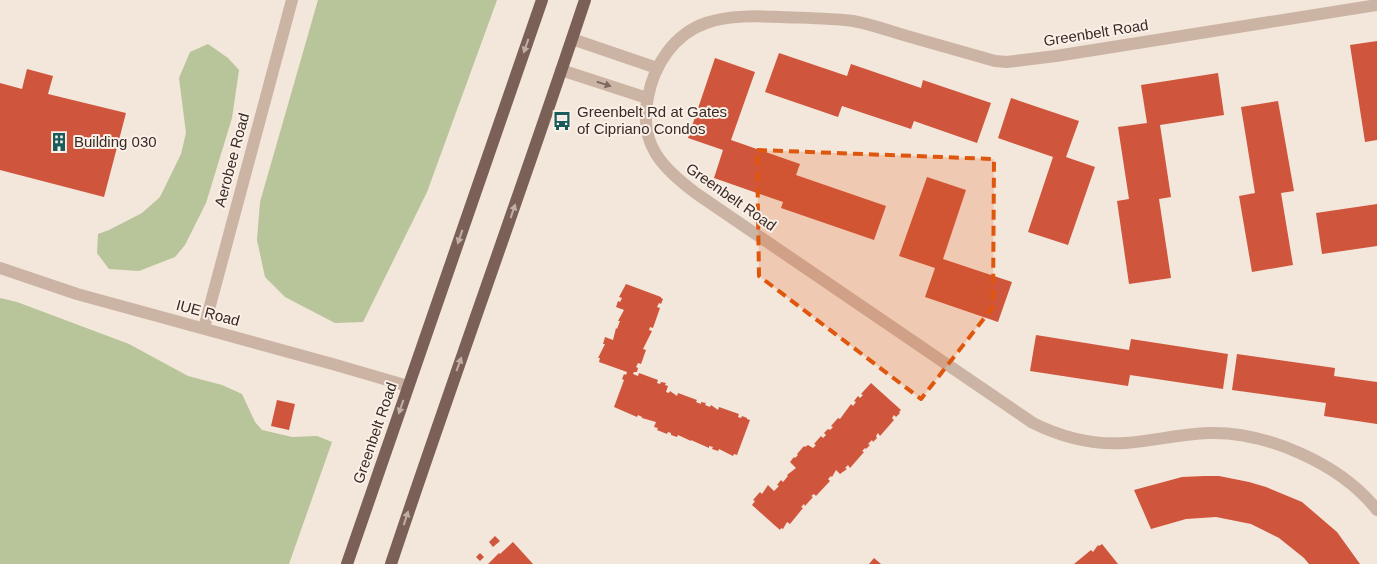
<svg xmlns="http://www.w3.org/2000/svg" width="1377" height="564" font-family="Arial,sans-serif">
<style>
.green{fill:#b8c499}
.building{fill:#cf563c}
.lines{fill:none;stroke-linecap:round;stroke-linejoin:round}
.minor{stroke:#ccb4a5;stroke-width:12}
.primary{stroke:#7b6057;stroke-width:12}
.oneway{fill:#c1afa6}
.oneway2{fill:#7b6960}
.marked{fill:#df570d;fill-opacity:0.2;stroke:#df570d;stroke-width:4;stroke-dasharray:10 6;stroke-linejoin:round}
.labels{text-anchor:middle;stroke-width:4;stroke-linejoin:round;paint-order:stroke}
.street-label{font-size:15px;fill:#382b27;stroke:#fbf0e7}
.poi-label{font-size:15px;fill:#382b27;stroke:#fbf0e7;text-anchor:start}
</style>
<rect width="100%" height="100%" fill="#f3e6da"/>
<g class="green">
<path d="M318,0H497L427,192L363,322L335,323L285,297L265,277L257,240L260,202Z"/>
<path d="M208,44L228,58L239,70L232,118L206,203L185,245L175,257L139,271L109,269L97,253L98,234L109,230L142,213L160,197L181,154L186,133L179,78L190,52Z"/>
<path d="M0,298L17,302L129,344L188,376L222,385L242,394L255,422L262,430L292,437L317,436L332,442L289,564H0Z"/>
</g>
<g class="building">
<path d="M1377,41V140L1365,142L1350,45Z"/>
<path d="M779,53L847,76L851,64L921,88L923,80L991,103L977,143L914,121L911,129L842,106L838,117L765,92Z"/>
<path d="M715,58L755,72L731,140L800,164L796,175L886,206L874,240L781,208L783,202L714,178L723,150L688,138Z"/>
<path d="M27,69L53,76L48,94L126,113L104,197L0,170V83L22,89Z"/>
<path d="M1218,73L1224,115L1160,125L1171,197L1159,199L1171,278L1129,284L1117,201L1129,199L1118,127L1147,123L1141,85Z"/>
<path d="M1011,98L1079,121L1066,157L1095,167L1068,245L1028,232L1053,157L998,138Z"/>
<path d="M1278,101L1294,191L1281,193L1293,265L1252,272L1239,196L1255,193L1241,107Z"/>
<path d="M927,177L966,190L943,259L1012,282L998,322L925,297L935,268L899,256Z"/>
<path d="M1377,204V246L1322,254L1316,213Z"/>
<path d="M626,284L661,297V298L663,299L661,304L659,303L657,307L660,308L653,328L650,327L649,330L652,331L643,349L646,350L641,364L638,363L636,367L638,368L637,372H634L633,374L638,376L639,373L658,380L657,383L660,384L661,382L666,383L665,385L668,386L666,392L669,393L670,391L677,396L678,393L697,400L696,402L701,404V402L706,403L705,405L710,407L711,405L718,410L719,407L739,414L738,417L741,418L742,416L747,418V419L750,420L737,455L734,454L733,456L719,449L718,451L712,449L713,447L709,446V448L691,440V441L678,435L677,437L671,435V433L668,432L667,434L657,430L658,428L654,427L656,422L642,418V417L638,415L637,417L614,407L624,380L622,379L624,374L626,375L627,372L599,362L600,358H598L605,344H603L605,337L613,340L616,328L617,329L620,321H618L624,310L616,307L618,301L620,302L622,298L619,297Z"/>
<path d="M1036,335L1129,350L1131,339L1228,354L1223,389L1130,375L1128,386L1030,371Z"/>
<path d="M1237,354L1335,368L1334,376L1377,382V424L1324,416L1326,403L1232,390Z"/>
<path d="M871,383L901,410L899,412L900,413L896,417L894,415L892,418L894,420L880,436L878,433L876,436L877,438L873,442L872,440L868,444L870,445L866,449L865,448L862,451L864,452L850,468L848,465L845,468L847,469L840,474L836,470L832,477L831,476L828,479L830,481L816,496L814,494L811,496L813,497L805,506L804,504L801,507L803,508L790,524L787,522L783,529L781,528L780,530L752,505L755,501L753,500L760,492L762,494L768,485L774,491L779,486L777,485L781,480L783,482L788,476L787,475L796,468L790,462L794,457L795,458L798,455L797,454L804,446L805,447L808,445L813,448L816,445L814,444L821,436L823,438L826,435L824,433L828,429L830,430L833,427L831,426L838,418L840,419L851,404L853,406L856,402L854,401L858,396L860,398L863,395L861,394Z"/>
<path d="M277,400L295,404L289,430L271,426Z"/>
<path d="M1204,476H1219L1249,482L1266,487L1302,502L1337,532L1360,564H1309L1304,558L1279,538L1251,524L1216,517L1186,519L1151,529L1134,490L1182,477Z"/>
<path d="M495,536L500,541L493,547L489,542Z"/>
<path d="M513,542L533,564H488L499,553L500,554Z"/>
<path d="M1102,544L1118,564H1074L1091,550L1093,552L1098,545L1099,546Z"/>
<path d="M480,553L484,557L480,561L476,557Z"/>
<path d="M874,558L881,564H869Z"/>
</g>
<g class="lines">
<g class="minor">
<path d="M1377,5L1056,56L1007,62L995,61C966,53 936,44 907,36C889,31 871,24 853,21C829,18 805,18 781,17C757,16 729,15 706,23C674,34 654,65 648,97C638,144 662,168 697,194L1033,423C1061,437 1093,445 1125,443C1153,441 1181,434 1208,433C1266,431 1341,464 1377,510"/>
<path d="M572,39L657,68"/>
<path d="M561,70L647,98"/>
<path d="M0,268L77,294L336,365L408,386"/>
<path d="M204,328L292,0"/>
</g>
<g class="primary">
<path d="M347,564L542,0"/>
<path d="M391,564C454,375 522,189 585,0"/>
</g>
</g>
<defs><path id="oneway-solid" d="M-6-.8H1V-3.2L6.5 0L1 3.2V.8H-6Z" transform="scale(1.25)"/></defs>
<g class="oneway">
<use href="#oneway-solid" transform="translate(526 46) rotate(109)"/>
<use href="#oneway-solid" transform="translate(513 211) rotate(-71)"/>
<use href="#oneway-solid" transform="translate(460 237) rotate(109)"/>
<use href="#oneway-solid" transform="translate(459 364) rotate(-70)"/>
<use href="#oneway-solid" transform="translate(401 407) rotate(109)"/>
<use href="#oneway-solid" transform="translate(406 518) rotate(-72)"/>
</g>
<use class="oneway2" href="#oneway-solid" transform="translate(604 84) rotate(18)"/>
<path class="marked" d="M757,150L994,159L993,307L921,399L759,276Z"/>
<defs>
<g id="bus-bare" transform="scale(1.5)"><path d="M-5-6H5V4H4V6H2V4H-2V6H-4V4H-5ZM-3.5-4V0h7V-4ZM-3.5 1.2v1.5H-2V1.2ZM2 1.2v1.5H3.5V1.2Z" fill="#195c5c" stroke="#fbf0e7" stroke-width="2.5" paint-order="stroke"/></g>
<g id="building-bare" transform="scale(1.5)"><path d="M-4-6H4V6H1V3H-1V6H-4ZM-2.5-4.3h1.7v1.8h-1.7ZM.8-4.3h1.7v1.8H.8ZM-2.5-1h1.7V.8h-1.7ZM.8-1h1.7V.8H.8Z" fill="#195c5c" stroke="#fbf0e7" stroke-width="2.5" paint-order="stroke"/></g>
</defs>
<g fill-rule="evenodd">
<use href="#bus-bare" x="562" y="121"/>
<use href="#building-bare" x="59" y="142"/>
</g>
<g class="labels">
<g class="street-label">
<text transform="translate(1096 33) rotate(-9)" y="5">Greenbelt Road</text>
<text transform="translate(232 160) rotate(-75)" y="5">Aerobee Road</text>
<text transform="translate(731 197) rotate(35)" y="5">Greenbelt Road</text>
<text transform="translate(208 313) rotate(15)" y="5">IUE Road</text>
<text transform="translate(375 433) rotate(-71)" y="5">Greenbelt Road</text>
</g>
<g class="poi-label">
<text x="577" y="117">Greenbelt Rd at Gates<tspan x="577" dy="17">of Cipriano Condos</tspan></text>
<text x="74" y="147">Building 030</text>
</g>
</g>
</svg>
